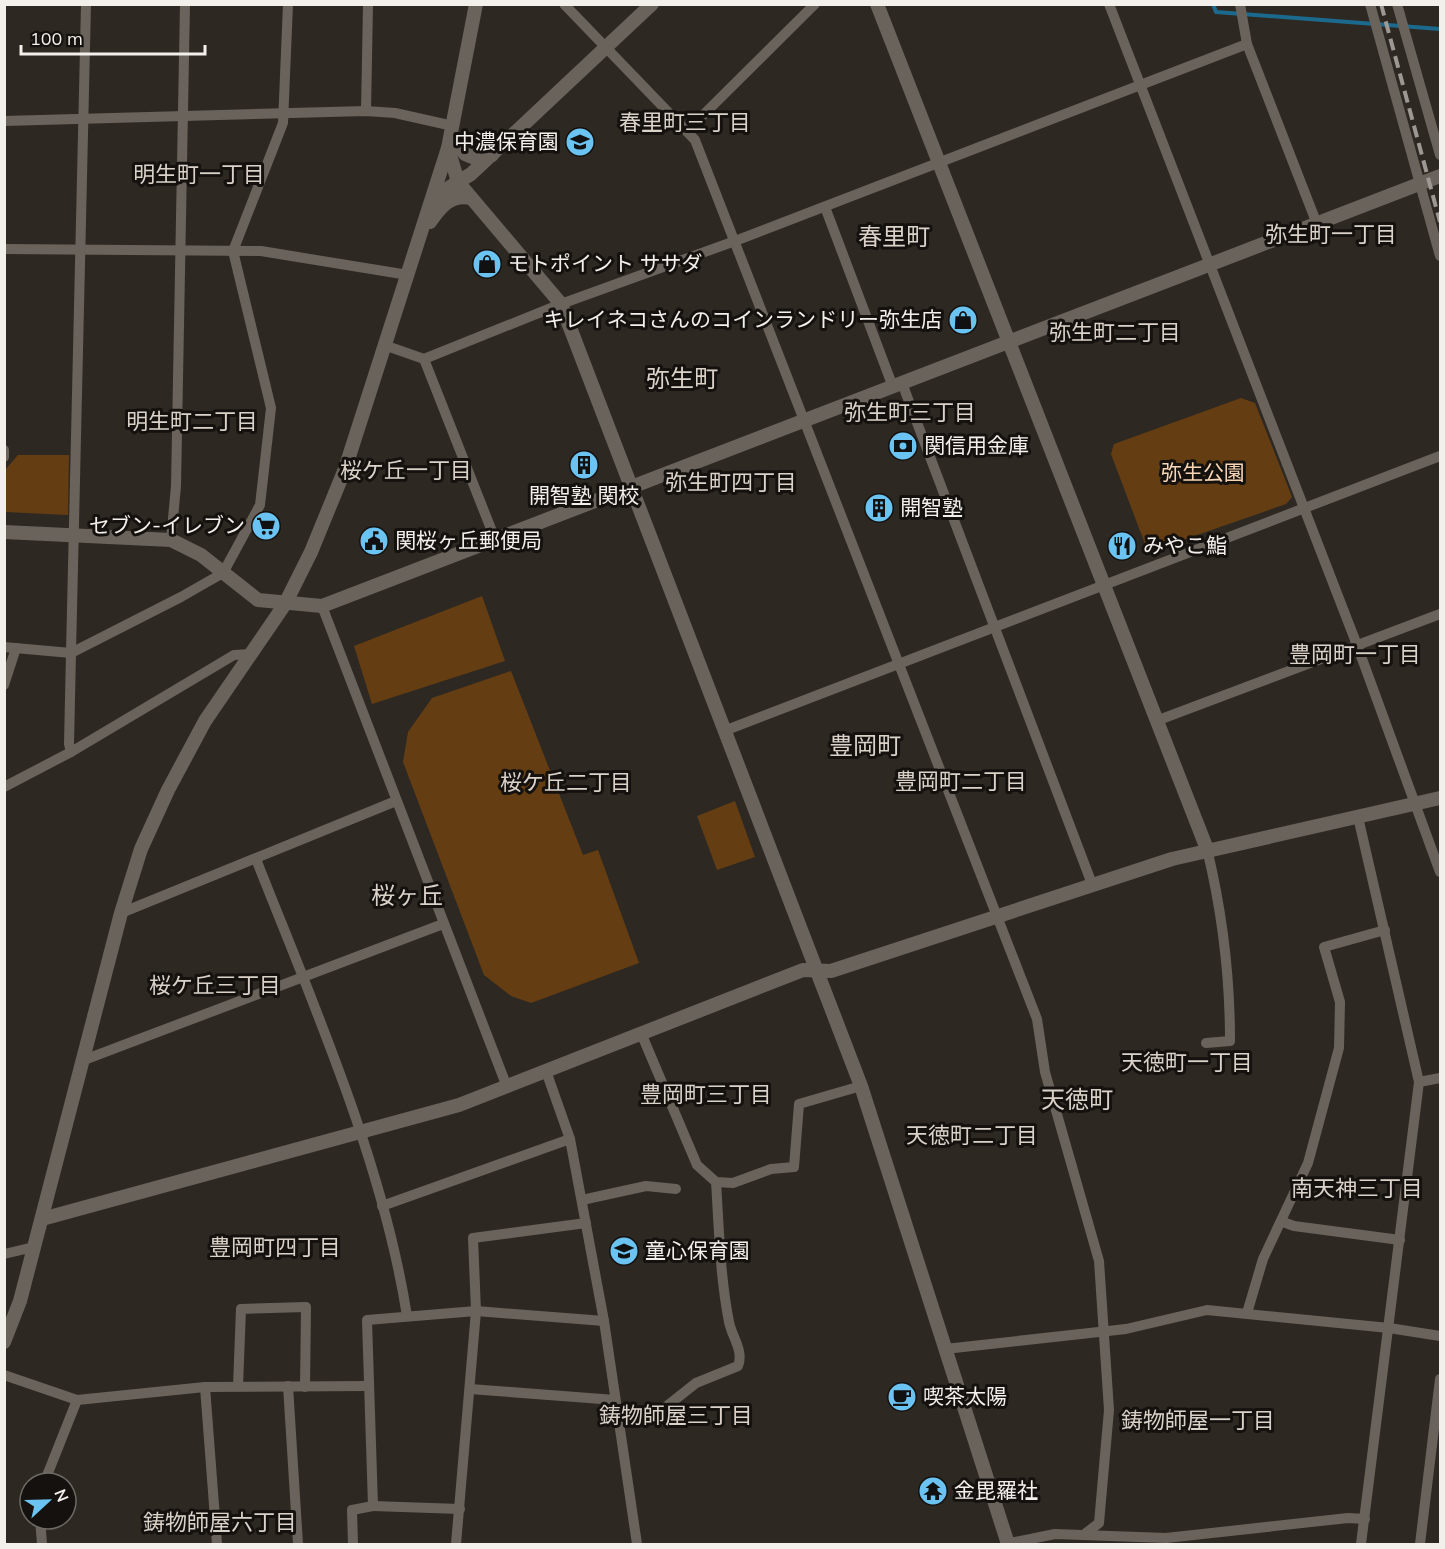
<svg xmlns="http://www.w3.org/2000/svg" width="1445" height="1549" font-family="Mulish,'Noto Sans JP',sans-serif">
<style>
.green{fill:#643e12}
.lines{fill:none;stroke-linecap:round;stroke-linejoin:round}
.stream{stroke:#1b6a8e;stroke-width:4}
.street{stroke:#6a635b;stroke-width:10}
.secondary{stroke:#6a635b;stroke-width:14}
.rail{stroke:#9d9893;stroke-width:4;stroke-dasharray:12 6;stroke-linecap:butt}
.labels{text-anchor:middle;stroke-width:6;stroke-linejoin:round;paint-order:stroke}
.poi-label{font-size:21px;fill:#f3efeb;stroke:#14110e;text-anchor:start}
.park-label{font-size:21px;fill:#f7d5b4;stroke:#14110e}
.neighbourhood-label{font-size:22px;fill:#dad2c9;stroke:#14110e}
.quarter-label{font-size:24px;fill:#dad2c9;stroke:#14110e}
</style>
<rect width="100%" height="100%" fill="#2e2822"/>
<g class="green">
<path d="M1241,398L1255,403L1292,497L1286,504L1154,550L1145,544L1111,454L1114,444Z"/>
<path d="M18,455H69L68,515L5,512V470Z"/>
<path d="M482,596L505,661L372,704L354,646Z"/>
<path d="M511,671L583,855L598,850L639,963L531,1003L511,996L484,975L403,762L408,732L432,698Z"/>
<path d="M735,801L755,857L717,870L697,816Z"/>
</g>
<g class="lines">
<path class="stream" d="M1213,4L1216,12L1440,29"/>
<g class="street">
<path d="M564,4L695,140L1037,1019L1045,1072L1099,1261L1109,1410L1099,1523L1086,1533"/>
<path d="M1109,4L1357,645L1440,872"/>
<path d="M1240,4L1247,44L1317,224"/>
<path d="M1370,4L1440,256"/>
<path d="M1397,4L1440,155"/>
<path d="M366,111L368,4"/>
<path d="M4,121L366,111L395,113L453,126"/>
<path d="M687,131L815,4"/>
<path d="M825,207L893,387"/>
<path d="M4,249L261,251L408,275"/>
<path d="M384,345L424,359L561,304L735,241L1247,44"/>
<path d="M424,359L495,539"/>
<path d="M902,383L1092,884"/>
<path d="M4,450V457"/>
<path d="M171,540L176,486L185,4"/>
<path d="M322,606L507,1087"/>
<path d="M4,647L71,653L181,597L223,573L260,505L271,408L233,251L283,123L288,4"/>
<path d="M4,685L16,648"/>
<path d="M1156,721L1440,614"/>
<path d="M724,731L1440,456"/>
<path d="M71,752L69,744L71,653L86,4"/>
<path d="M4,787L71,752L234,655L250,654"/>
<path d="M1358,817L1419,1082L1361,1544"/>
<path d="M256,859C313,1004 383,1162 407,1316"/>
<path d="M121,913L396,801"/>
<path d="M641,1033L697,1165L716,1182L733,1183L771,1169L794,1167L799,1104L861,1086"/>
<path d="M1206,1043L1230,1041C1230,977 1222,911 1207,849"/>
<path d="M84,1060L443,924"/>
<path d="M546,1071L570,1139L604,1321L637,1544"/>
<path d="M1419,1082L1440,1078"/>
<path d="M582,1200L646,1186L676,1189"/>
<path d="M382,1206L570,1139"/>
<path d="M1283,1222L1294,1226L1400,1240"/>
<path d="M4,1254L34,1247"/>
<path d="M1247,1313L1263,1259L1308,1163L1339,1048L1340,1002L1324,947L1385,930"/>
<path d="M945,1349L1126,1329L1207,1310L1389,1328L1440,1336"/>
<path d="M4,1375L77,1400L205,1387L367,1386"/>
<path d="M238,1386L241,1309L306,1307L305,1387"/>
<path d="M288,1386L298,1544"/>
<path d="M205,1387L217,1544"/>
<path d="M470,1389L615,1400"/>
<path d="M618,1419L652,1413L667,1406L696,1383L738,1366C744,1351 732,1337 729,1322C720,1276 719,1228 716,1182"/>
<path d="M44,1483L77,1400"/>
<path d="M460,1509L373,1506L367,1320L476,1311L604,1321"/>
<path d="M40,1519L42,1544"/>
<path d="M353,1544L352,1510L373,1506"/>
<path d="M456,1544L476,1311L473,1238L586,1223"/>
<path d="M1005,1544L1055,1534L1166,1538L1348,1518L1365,1519"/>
<path d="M1420,1544L1440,1379"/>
</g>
<g class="secondary">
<path d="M877,4L1207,849"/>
<path d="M451,136L465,154L477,159L492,155"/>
<path d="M448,148L458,182L561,304L861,1086L1008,1544"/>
<path d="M434,197L471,174L652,4"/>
<path d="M430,222C441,206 451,194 471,198"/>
<path d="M4,532L171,540L201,555L258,600L322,606L1440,176"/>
<path d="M42,1219L459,1105L803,970L831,971L1172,859L1440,798"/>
<path d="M4,1342L20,1301L121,913L141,849L168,790L205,721L285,604L311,552L345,469L448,148L476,4"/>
</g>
<path class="rail" d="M1381,4L1440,222"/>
</g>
<defs>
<g id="school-disc" transform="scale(1.5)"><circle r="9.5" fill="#6bc3f2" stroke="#14110e"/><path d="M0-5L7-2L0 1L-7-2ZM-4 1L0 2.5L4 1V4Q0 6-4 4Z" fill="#111"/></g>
<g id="shop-disc" transform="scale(1.5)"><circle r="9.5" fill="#6bc3f2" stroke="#14110e"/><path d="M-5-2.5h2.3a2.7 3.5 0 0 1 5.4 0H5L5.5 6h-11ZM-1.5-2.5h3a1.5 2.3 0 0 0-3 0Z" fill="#111"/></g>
<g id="bank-disc" transform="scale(1.5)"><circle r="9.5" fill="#6bc3f2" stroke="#14110e"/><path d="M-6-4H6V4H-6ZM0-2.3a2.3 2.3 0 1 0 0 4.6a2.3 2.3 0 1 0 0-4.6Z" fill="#111"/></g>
<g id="building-disc" transform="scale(1.5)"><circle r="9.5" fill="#6bc3f2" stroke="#14110e"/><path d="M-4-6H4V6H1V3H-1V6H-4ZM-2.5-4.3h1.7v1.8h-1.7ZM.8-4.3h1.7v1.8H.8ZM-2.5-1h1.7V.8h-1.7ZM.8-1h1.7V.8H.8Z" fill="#111"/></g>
<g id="supermarket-disc" transform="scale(1.5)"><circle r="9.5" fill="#6bc3f2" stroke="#14110e"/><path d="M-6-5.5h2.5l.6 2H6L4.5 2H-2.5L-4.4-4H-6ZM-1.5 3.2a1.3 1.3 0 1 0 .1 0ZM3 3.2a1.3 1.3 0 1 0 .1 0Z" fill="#111"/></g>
<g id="civic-disc" transform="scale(1.5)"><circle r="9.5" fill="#6bc3f2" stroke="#14110e"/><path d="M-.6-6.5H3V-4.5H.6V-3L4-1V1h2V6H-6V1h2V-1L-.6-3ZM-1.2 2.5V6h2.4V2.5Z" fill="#111"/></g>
<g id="restaurant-disc" transform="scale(1.5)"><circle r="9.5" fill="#6bc3f2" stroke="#14110e"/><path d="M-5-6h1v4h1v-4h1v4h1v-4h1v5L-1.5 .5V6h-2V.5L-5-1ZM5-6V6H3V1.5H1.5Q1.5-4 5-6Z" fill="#111"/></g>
<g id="cafe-disc" transform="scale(1.5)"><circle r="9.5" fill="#6bc3f2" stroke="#14110e"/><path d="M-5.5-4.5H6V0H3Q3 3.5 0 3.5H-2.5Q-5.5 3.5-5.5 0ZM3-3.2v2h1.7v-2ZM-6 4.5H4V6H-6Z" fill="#111"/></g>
<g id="temple-disc" transform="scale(1.5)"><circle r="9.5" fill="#6bc3f2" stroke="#14110e"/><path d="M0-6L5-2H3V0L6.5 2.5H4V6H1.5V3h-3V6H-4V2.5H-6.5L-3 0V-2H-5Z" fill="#111"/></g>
</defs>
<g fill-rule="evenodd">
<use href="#school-disc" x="580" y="142"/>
<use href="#shop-disc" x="487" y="264"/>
<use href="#shop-disc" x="963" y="320"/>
<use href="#bank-disc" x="903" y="446"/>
<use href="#building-disc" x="584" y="465"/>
<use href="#building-disc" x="879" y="508"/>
<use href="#supermarket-disc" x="266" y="526"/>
<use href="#civic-disc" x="374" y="541"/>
<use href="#restaurant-disc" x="1122" y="546"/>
<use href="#school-disc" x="624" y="1251"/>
<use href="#cafe-disc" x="902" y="1397"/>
<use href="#temple-disc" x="933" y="1491"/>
</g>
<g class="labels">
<g class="poi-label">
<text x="559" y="149" text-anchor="end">中濃保育園</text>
<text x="508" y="271">モトポイント ササダ</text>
<text x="942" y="327" text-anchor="end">キレイネコさんのコインランドリー弥生店</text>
<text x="924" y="453">関信用金庫</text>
<text x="584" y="503" text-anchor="middle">開智塾 関校</text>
<text x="900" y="515">開智塾</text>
<text x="245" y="533" text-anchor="end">セブン-イレブン</text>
<text x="395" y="548">関桜ヶ丘郵便局</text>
<text x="1143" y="553">みやこ鮨</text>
<text x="645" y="1258">童心保育園</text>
<text x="923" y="1404">喫茶太陽</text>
<text x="954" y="1498">金毘羅社</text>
</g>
<g class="park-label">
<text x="1203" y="480">弥生公園</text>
</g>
<g class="neighbourhood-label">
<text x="685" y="130">春里町三丁目</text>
<text x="199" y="182">明生町一丁目</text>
<text x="1331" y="242">弥生町一丁目</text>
<text x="1115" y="340">弥生町二丁目</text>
<text x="910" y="420">弥生町三丁目</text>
<text x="192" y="429">明生町二丁目</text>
<text x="406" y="478">桜ケ丘一丁目</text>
<text x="731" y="490">弥生町四丁目</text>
<text x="1355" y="662">豊岡町一丁目</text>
<text x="961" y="789">豊岡町二丁目</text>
<text x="566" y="790">桜ケ丘二丁目</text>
<text x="215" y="993">桜ケ丘三丁目</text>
<text x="1187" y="1070">天徳町一丁目</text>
<text x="706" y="1102">豊岡町三丁目</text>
<text x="972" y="1143">天徳町二丁目</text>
<text x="1357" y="1196">南天神三丁目</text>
<text x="275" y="1255">豊岡町四丁目</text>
<text x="676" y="1423">鋳物師屋三丁目</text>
<text x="1198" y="1428">鋳物師屋一丁目</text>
<text x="220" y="1530">鋳物師屋六丁目</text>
</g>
<g class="quarter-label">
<text x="894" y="245">春里町</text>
<text x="682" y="387">弥生町</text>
<text x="865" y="754">豊岡町</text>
<text x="407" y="904">桜ヶ丘</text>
<text x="1077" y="1108">天徳町</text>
</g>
</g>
<rect width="1445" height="1549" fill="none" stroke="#f3efeb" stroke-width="12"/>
<g transform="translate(48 1501) rotate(68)"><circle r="28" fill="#14110e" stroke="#6d6a66" stroke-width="1.5"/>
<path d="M0-4.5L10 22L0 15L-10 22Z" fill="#6bc3f2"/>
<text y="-9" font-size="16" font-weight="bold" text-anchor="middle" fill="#f3efeb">N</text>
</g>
<path d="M21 45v9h184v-9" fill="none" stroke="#f3efeb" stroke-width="3"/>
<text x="30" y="45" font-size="18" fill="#f3efeb" stroke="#14110e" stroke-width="4.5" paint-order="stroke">100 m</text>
</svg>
